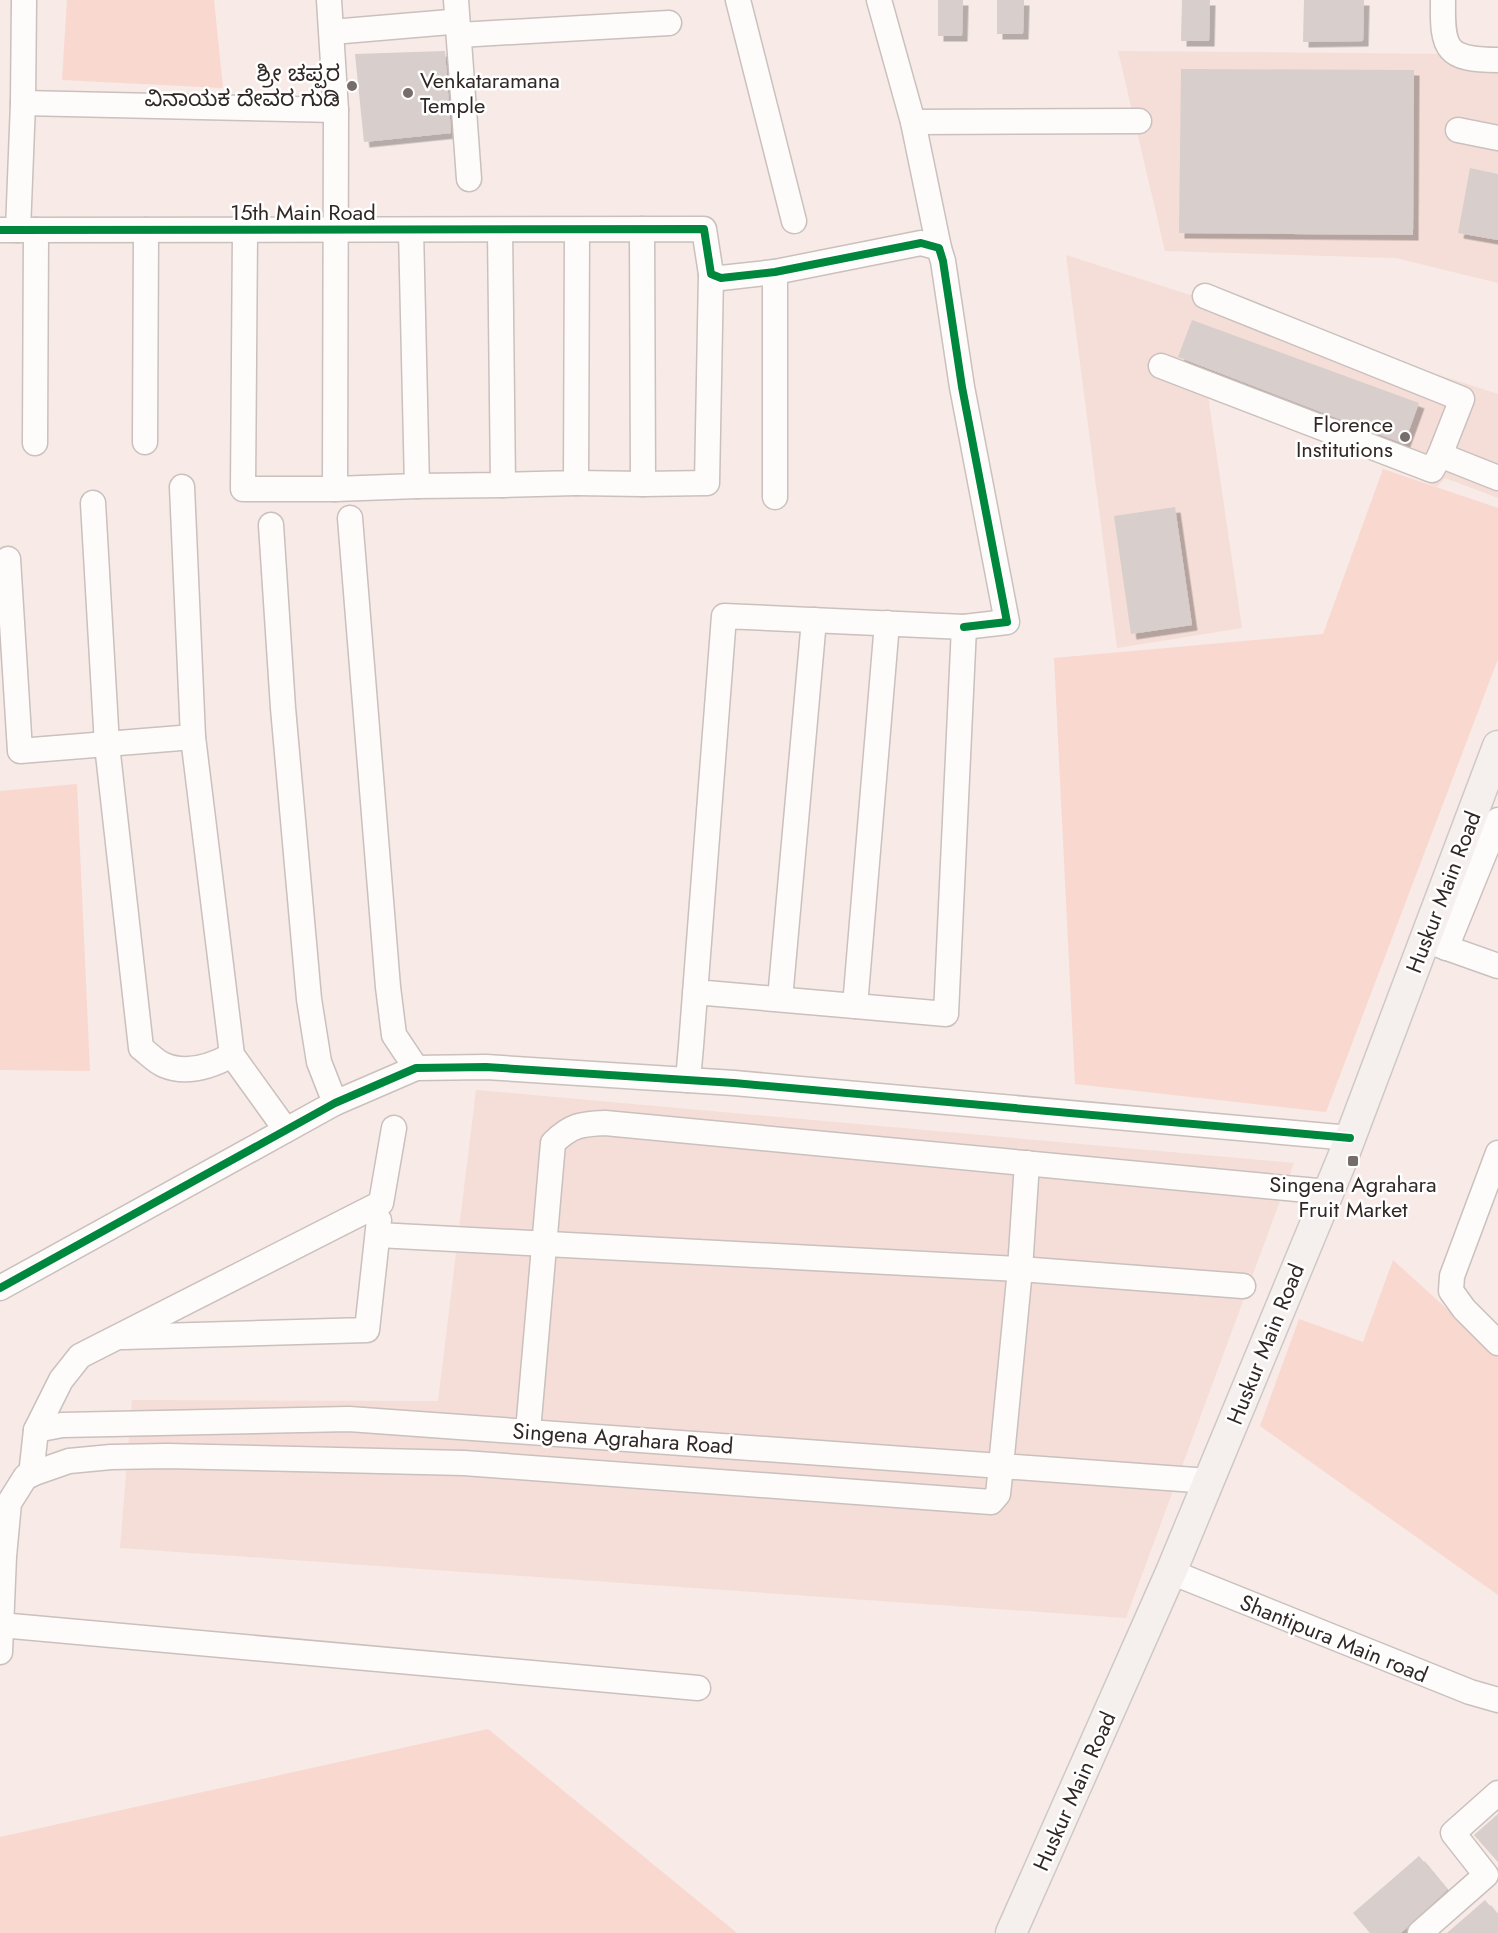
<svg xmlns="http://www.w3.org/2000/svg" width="1498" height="1933" font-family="Jost,'Noto Sans Kannada',sans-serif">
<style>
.built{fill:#f5ded7}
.green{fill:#f9d8cf}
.building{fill:#d8cecb;filter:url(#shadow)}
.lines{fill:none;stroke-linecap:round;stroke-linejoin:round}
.minor-casing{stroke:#cac0bd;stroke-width:27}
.major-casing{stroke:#cfc9c6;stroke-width:33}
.minor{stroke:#fefcfb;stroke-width:24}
.major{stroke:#f5efed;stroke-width:30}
.cycleway-casing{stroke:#fff;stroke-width:11}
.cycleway{stroke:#00873e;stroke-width:8}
.poi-dot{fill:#766c69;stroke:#fff;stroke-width:2}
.labels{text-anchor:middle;stroke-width:5;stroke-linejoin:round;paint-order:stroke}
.poi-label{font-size:22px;fill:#312825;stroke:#fff;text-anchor:end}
.street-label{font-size:22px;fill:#312825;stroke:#fff}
</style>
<defs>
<filter id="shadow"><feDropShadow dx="5.5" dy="5.5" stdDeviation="0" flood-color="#0004"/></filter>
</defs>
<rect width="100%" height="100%" fill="#f7eae7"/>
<g class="built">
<path d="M1118,51L1455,54L1498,53V283L1396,258L1165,251Z"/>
<path d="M1066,255L1498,394V498L1445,478L1437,487L1208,396L1242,628L1117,648Z"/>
<path d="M476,1090L1294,1163L1126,1618L120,1548L132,1400L438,1401Z"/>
</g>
<g class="green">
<path d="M67,0H214L223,88L62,80Z"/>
<path d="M1383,469L1498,508V659L1326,1112L1075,1084L1054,658L1323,634Z"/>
<path d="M77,784L90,1071L0,1070V791Z"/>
<path d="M1393,1260L1498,1355V1595L1260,1426L1299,1319L1363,1342Z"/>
<path d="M488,1729L737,1933H0V1837Z"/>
</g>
<g class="building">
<path d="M938,0H963L962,36H938Z"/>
<path d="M997,0H1024L1023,34H997Z"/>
<path d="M1182,0H1210L1209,41H1181Z"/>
<path d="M1304,0H1364L1363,41L1303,42Z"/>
<path d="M445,51L451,133L364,142L355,54Z"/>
<path d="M1181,69L1414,70L1413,235L1179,233Z"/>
<path d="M1470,168L1498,174V240L1458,233Z"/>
<path d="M1192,320L1419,403L1404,444L1178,357Z"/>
<path d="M1175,507L1192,625L1131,634L1114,516Z"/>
<path d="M1498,1814V1862L1474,1835Z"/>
<path d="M1419,1856L1447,1890L1401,1933H1370L1353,1913Z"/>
<path d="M1485,1900L1498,1915V1933H1447Z"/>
</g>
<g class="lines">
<g class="minor-casing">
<g id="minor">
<path d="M456,0L469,179"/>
<path d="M738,0L794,221"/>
<path d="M879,0L913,122L939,248"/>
<path d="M1443,0C1442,50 1446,60 1498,60"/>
<path d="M332,32L450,22"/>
<path d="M459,35L669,23"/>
<path d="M23,103L336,110"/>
<path d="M913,122L1139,121"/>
<path d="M1458,130L1498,138"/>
<path d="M0,230L704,229L711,274L721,278L775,272L921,243L939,248L943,261L962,387L1007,622L964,627"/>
<path d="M18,230L23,103L24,0"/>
<path d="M245,230L243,489H335L336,110L329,0"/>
<path d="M775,272V497"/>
<path d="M1205,296L1462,399L1440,455"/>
<path d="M1161,366L1432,470L1440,455L1498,478"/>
<path d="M145,442L146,230"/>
<path d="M35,443L36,230"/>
<path d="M576,483L643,484L642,229"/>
<path d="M643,484L707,483L711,274"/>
<path d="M503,485L576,483L577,230"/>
<path d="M417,486L503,485L500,230"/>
<path d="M182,487L193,737L232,1055L286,1130"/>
<path d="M335,489L417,486L411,230"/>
<path d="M93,503L107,745L141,1048C148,1053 156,1062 164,1065C187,1075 212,1066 232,1055"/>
<path d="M350,518L388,987L394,1035L416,1068"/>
<path d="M271,525L283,708L309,999L319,1062L335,1103"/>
<path d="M8,559L20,751L193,737"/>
<path d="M1433,943L1498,966"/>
<path d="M1446,948L1498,820"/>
<path d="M780,999L814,620"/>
<path d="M855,1006L887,623"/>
<path d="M688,1080L691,1046L724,616L964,627L946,1014L695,992"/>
<path d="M1498,1153L1452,1276L1451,1291L1464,1309L1498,1343"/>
<path d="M378,1235L1020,1269L1243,1286"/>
<path d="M0,1288L335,1103L416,1068L486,1067L734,1083L1350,1138"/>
<path d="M123,1337L367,1330L379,1220"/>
<path d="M36,1430L62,1425L349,1419L1209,1481"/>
<path d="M528,1431L553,1143C571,1125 581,1124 605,1123L1328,1192"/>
<path d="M31,1475L36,1430L61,1380L80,1356L381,1203L394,1128"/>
<path d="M1171,1572L1470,1692L1498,1700"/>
<path d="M0,1625L698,1688"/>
<path d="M0,1652L4,1556L9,1503L26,1476L69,1461L111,1457L167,1456L464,1463L991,1502L998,1494L1001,1466L1020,1269L1027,1163"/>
<path d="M1420,1933L1486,1875L1453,1833L1498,1793"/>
</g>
</g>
<g class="major-casing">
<path id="major" d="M1011,1933L1171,1572L1343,1157L1498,746"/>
</g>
<use href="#minor" class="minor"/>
<use href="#major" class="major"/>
<g class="cycleway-casing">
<g id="cycleway">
<path d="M0,230L704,229L711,274L721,278L775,272L921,243L939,248L943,261L962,387L1007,622L964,627"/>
<path d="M0,1288L335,1103L416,1068L486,1067L734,1083L1350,1138"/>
</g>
</g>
<use href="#cycleway" class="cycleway"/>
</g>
<g class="poi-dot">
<circle cx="352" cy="86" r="6"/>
<circle cx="408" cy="93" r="6"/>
<circle cx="1405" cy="437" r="6"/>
<rect x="1347" y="1155" width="12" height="12" rx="3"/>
</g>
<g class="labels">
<g class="poi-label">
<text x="340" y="81">ಶ್ರೀ ಚಪ್ಪರ<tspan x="340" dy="25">ವಿನಾಯಕ ದೇವರ ಗುಡಿ</tspan></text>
<text x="420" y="88" text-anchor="start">Venkataramana<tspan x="420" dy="25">Temple</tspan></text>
<text x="1393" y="432">Florence<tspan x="1393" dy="25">Institutions</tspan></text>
<text x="1353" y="1192" text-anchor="middle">Singena Agrahara<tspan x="1353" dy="25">Fruit Market</tspan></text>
</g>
<g class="street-label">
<text x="303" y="220">15th Main Road</text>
<text transform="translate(1443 892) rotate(-69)" y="8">Huskur Main Road</text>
<text transform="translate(1265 1344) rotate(-68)" y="8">Huskur Main Road</text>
<text transform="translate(623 1438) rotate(4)" y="8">Singena Agrahara Road</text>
<text transform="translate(1334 1638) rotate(22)" y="8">Shantipura Main road</text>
<text transform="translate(1074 1791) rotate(-66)" y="8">Huskur Main Road</text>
</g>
</g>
</svg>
